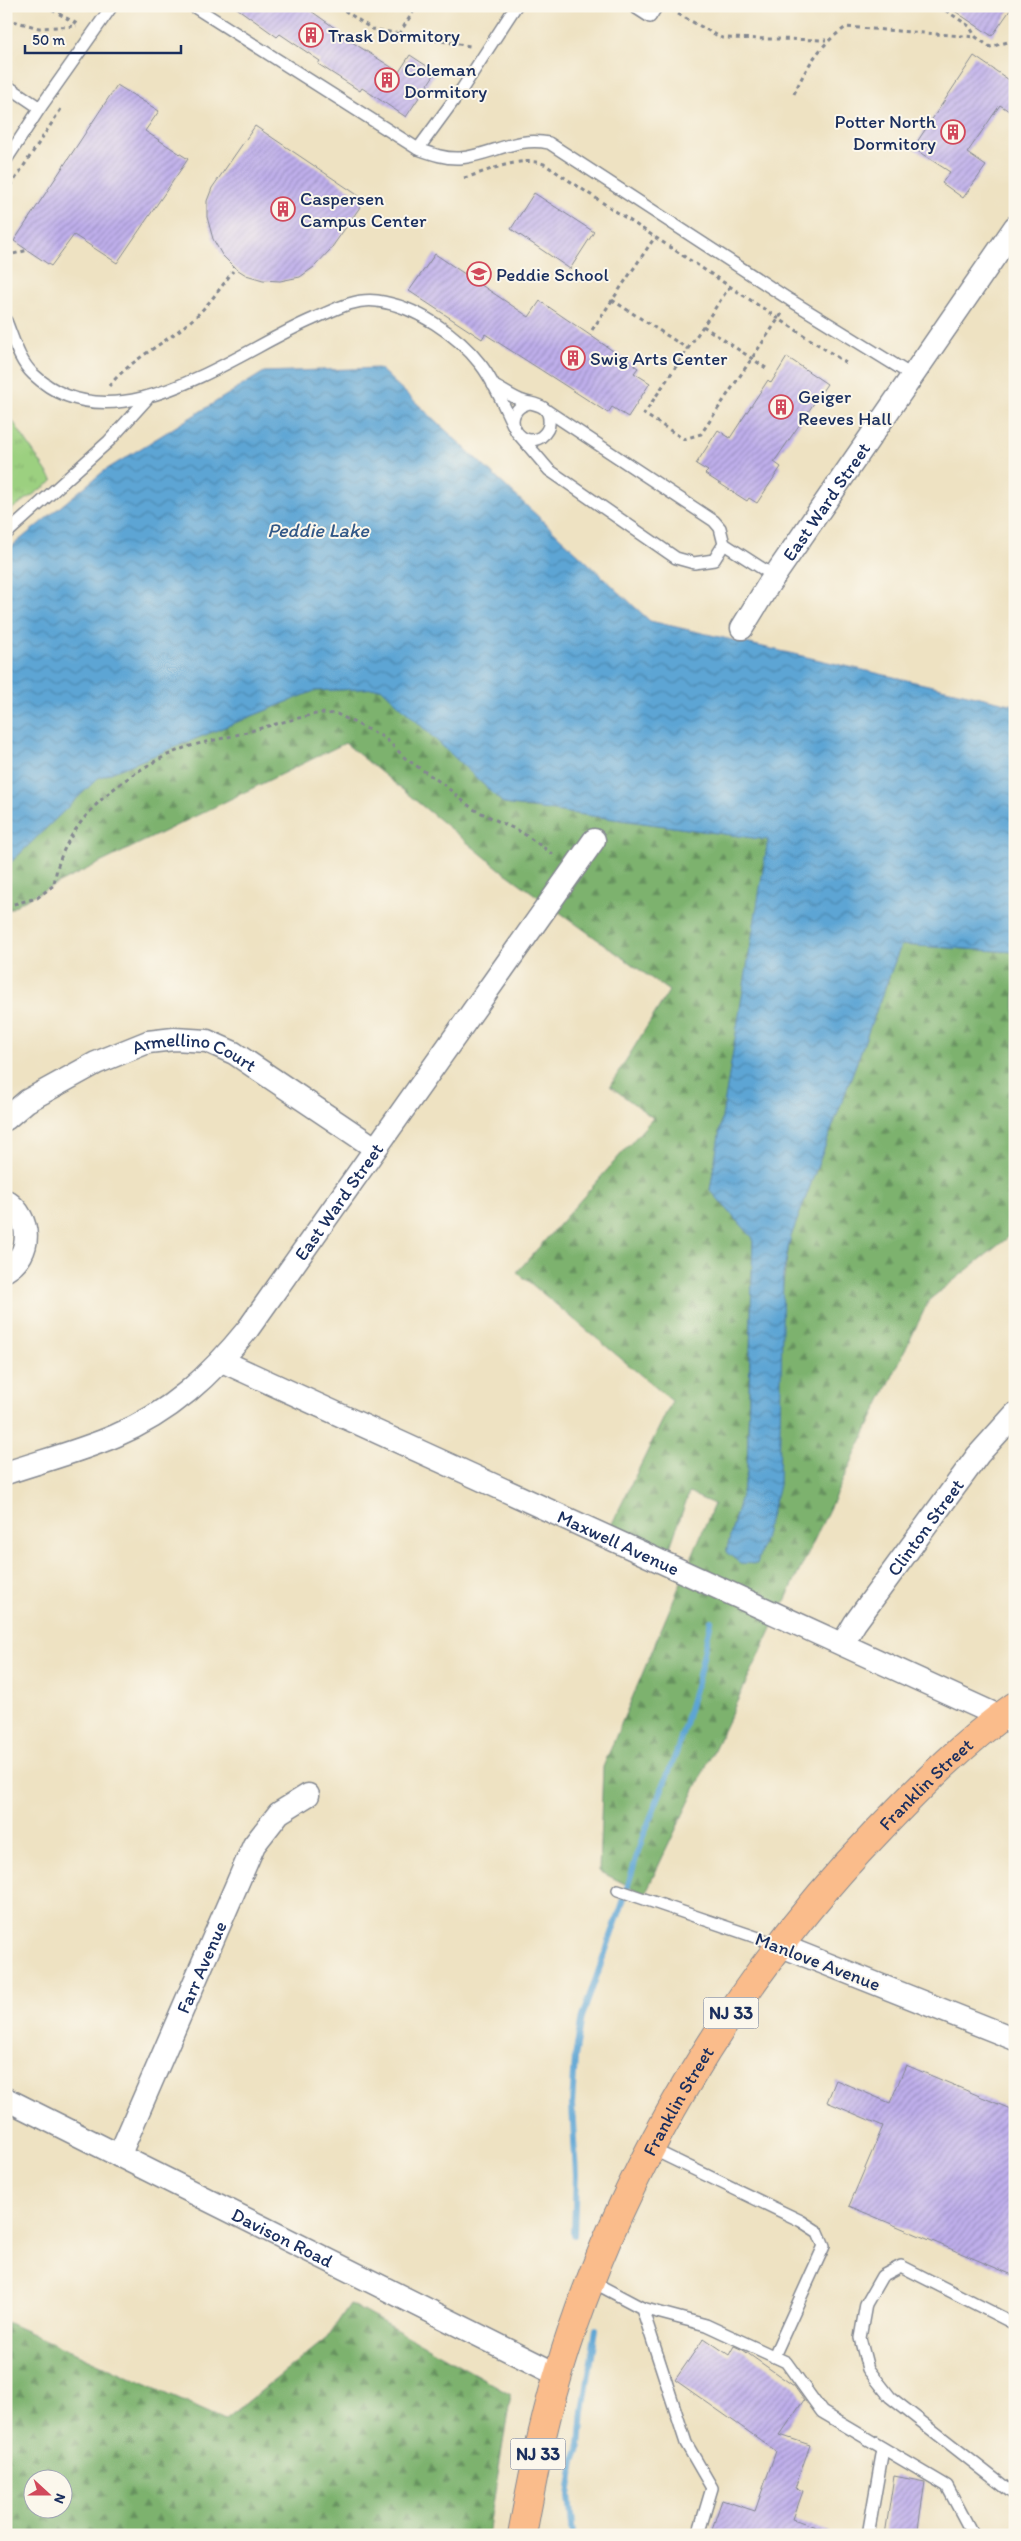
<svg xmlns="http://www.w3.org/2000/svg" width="1021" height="2541" font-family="Itim,sans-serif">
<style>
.forest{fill:url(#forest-firs);stroke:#4c7066;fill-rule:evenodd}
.park{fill:url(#park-tufts);stroke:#5c806f}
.water{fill:url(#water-waves);stroke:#3c6a99}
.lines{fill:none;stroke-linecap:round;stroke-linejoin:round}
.stream{stroke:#5da5d4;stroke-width:6}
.building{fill:url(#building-hatch)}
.service-casing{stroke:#848890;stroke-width:14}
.minor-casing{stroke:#848890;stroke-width:25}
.primary-casing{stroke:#848890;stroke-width:30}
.path{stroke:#848890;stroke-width:3;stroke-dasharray:4 4;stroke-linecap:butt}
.service{stroke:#fff;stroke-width:11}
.minor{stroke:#fff;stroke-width:22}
.primary{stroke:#fabc8b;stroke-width:28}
.labels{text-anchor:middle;stroke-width:4;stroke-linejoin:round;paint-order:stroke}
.shield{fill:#fbf7ec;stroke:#5e6b89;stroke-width:1}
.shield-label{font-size:18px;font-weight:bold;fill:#1b2f5e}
.poi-label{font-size:19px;fill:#1b2f5e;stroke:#fbf7ec;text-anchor:start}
.street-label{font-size:19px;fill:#1b2f5e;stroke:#fbf7ec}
.water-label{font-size:20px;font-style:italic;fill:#325887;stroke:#fbf7ec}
</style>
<defs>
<pattern id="forest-firs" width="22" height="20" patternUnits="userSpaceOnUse" patternTransform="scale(1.25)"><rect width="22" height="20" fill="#7db26e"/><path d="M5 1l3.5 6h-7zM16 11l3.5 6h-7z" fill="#66915e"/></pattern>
<pattern id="park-tufts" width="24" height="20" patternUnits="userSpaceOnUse" patternTransform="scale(1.25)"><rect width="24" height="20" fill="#9cd080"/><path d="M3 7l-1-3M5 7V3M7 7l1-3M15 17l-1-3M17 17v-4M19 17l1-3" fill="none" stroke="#86b371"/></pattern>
<pattern id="water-waves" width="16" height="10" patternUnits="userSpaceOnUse" patternTransform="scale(1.25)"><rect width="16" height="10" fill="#5da5d4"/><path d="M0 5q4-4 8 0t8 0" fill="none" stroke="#4c87af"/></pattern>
<pattern id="building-hatch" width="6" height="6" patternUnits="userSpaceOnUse" patternTransform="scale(1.25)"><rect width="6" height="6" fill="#bfafeb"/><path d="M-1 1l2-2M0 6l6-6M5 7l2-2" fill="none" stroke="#9a8fc2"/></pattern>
</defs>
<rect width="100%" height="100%" fill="#fbf7ec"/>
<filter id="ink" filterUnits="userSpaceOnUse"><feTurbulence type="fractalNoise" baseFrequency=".02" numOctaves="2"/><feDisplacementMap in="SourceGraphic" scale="10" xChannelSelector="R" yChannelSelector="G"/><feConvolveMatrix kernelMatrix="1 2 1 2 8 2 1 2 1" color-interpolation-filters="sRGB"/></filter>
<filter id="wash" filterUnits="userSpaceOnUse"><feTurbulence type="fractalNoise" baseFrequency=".0096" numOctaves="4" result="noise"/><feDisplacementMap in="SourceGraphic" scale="20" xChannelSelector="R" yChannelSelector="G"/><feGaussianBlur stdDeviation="1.12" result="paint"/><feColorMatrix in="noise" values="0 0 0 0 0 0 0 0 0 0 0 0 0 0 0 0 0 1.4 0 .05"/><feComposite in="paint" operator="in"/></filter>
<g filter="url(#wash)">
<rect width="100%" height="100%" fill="#eee2c2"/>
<g class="forest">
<path d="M381,688L504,804L769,840L710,1190L753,1238L747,1473L726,1552L740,1563L790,1239L901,945L1015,952V1232L929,1300L645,1894L599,1871L603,1767L714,1504L689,1493L663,1567L603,1542L672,1401L517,1272L653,1118L610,1086L669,991L501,870L345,743L24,900L6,912V867L98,778L314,691Z"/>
<path d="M350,2304L511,2394L488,2535H6V2322L225,2420L327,2338ZM32,2478H62V2508H32Z"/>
</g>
<path class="park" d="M6,411L53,481L6,513Z"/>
<path class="water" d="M379,368L650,621L1015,705V952L901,945L790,1239L783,1275L779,1485L757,1564L740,1563L726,1552L747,1473L753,1238L710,1190L768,840L504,804L381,688L314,691L98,778L6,867V551L104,471L264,372Z"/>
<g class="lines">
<g class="stream">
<path d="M574,2235L576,2175L572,2105L575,2057L582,2017L621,1908L642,1839L677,1751L698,1679L711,1621"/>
<path d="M573,2535L569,2496L574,2460L580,2445L583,2411L596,2329"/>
</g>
</g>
<g id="blocks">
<g class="building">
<path d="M234,6H304L342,33L341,35L399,72L410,55L436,72L406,117L362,88L360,91L318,64L320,61L280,34L277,37Z"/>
<path d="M947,6H1013L992,36Z"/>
<path d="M974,56L1015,84V115L1000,105L967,153L986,166L963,198L942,183L950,172L913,148Z"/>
<path d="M117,85L159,111L145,131L188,159L117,263L74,235L51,266L14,241Z"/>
<path d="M255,126L365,200L330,250L314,267L300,277L280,281L263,280L246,275L235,268L222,255L213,239L207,217V201L212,188Z"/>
<path d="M534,193L594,232L570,269L511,229Z"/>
<path d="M435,254L529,317L540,301L638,368L634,373L650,383L628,417L612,407L608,413L485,334L482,339L409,291Z"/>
<path d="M787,357L827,384L774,462L781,467L757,503L749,498L747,501L705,474L708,471L696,464L718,430L730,438L768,380L771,383Z"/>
<path d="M906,2065L1015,2111V2276L849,2206L883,2126L827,2102L836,2080L890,2103Z"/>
<path d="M704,2338L729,2355L734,2346L743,2350L794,2386L804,2400L780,2435L810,2445L795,2488L803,2491L793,2519L830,2532L829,2535H728L712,2529L722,2500L755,2511L776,2451L675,2380Z"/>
<path d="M894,2476L925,2482L917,2535H885Z"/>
</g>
</g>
</g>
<g filter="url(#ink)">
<use href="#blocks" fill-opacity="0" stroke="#848890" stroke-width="1"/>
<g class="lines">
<g class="service-casing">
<g id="service">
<path d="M193,6L418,149C432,154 446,159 460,158C492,155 516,136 549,143L790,300L913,376"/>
<path d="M633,6L650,17L657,6"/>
<path d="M6,85L40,108"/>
<path d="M418,149L462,89L516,6"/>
<path d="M6,160L40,108L112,6"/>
<path d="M6,321C13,338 19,361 33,374C114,451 235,352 313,319C334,310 354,298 377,301C416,306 458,335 481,365C495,383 503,405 513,425"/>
<path d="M493,385C502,390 511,396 520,400C532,405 549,403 549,420C550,427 546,433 541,437C517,451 498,410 530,403"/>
<path d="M520,436L549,470L676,558L694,563L714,560L724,544L720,528L714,521L546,410"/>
<path d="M6,534L109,441L147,399"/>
<path d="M724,544L774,576"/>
<path d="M618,1890L779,1945"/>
<path d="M652,2149L801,2221L818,2232L824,2246L774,2356"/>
<path d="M591,2281L642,2308L686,2443L712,2488L698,2535"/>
<path d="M642,2308L706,2325L786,2362L822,2412L947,2486L973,2535"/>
<path d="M1015,2324L901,2266L882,2276L866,2304L860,2338L868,2369L890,2397L1015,2495"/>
<path d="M868,2535L883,2449"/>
</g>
</g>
<g class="minor-casing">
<g id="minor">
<path id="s1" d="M742,628L769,584L1015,227"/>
<path id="s2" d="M6,1119L27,1101L96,1063L148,1042L174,1039L207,1041L234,1053L375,1148"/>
<path d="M6,1201C32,1218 33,1254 6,1270"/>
<path id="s3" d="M222,1361L1014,1723"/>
<path id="s4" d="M6,1473C42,1461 80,1451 115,1436C170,1413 211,1375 248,1329L594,840"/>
<path id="s5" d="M843,1643L855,1623L978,1455L1015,1414"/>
<path d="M779,1945L1015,2039"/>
<path id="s6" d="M6,2099L558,2375"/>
<path id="s7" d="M119,2156L254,1845L279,1813L308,1795"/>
</g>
</g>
<g class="primary-casing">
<g id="primary">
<path id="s8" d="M522,2535C532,2481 542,2428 558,2375C617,2177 733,1982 876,1833C919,1788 964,1742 1015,1706"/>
</g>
</g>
<g class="path">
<path d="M45,6L79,25"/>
<path d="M338,6L372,29L470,46"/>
<path d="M939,6L969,26L976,37L990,47L1015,40"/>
<path d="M678,14L722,38L826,40"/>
<path d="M6,19L39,28L77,26"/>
<path d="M399,34L417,6"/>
<path d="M794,94C807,65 820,45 846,27L976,37"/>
<path d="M464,178C487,172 520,155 544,164L849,365"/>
<path d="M6,193L63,106"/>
<path d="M6,256L28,250"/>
<path d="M730,286L644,414L684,439L701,434L783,312"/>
<path d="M612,300L688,349"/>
<path d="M703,326L766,368"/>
<path d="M592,330L655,237"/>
<path d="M109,386C131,359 161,346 187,324C206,309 219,290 233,271"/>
<path d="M6,906L37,898L54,885C61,821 127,770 184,748C199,743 216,740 232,736C262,728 291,719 321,713L337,714L385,738L405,758L443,784L473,809L521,832L556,856"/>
</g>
<use href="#service" class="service"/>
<use href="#minor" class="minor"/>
<use href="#primary" class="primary"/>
</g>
</g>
<defs>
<g id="building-ring" transform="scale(1.25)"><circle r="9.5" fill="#fbf7ec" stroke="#d1495b" stroke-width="1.5"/><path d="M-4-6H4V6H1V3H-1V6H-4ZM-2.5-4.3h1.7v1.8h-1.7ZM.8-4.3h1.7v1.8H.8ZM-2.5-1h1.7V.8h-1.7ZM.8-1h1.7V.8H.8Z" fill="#d1495b"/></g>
<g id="school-ring" transform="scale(1.25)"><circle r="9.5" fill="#fbf7ec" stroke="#d1495b" stroke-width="1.5"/><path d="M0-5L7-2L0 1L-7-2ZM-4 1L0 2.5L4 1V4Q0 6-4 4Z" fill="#d1495b"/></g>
</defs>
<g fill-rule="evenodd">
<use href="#building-ring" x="311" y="35"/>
<use href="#building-ring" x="387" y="80"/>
<use href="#building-ring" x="953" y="132"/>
<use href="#building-ring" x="283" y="209"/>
<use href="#school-ring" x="479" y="274"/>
<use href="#building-ring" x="573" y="358"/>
<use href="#building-ring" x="781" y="407"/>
</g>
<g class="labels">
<g class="shield">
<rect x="703.5" y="1997.5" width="55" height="31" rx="4"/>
<rect x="510.5" y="2438.5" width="55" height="31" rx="4"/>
</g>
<g class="shield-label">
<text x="731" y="2019">NJ 33</text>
<text x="538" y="2460">NJ 33</text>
</g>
<g class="poi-label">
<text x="328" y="42">Trask Dormitory</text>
<text x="404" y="76">Coleman<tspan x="404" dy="22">Dormitory</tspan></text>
<text x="936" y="128" text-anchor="end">Potter North<tspan x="936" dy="22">Dormitory</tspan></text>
<text x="300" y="205">Caspersen<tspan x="300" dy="22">Campus Center</tspan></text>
<text x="496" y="281">Peddie School</text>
<text x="590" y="365">Swig Arts Center</text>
<text x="798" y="403">Geiger<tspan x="798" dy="22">Reeves Hall</tspan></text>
</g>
<g class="street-label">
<text dy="7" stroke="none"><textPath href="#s1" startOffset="152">East Ward Street</textPath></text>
<text dy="7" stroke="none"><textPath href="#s2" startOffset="211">Armellino Court</textPath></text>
<text dy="7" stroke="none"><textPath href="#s4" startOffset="444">East Ward Street</textPath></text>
<text dy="7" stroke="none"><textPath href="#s5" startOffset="142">Clinton Street</textPath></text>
<text dy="7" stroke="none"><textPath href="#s3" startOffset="436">Maxwell Avenue</textPath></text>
<text dy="7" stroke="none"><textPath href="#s8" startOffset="868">Franklin Street</textPath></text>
<text transform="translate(818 1961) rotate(21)" y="7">Manlove Avenue</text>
<text dy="7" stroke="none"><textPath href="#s7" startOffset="206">Farr Avenue</textPath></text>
<text dy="7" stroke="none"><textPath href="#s8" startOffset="464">Franklin Street</textPath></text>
<text dy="7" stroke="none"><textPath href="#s6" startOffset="309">Davison Road</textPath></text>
</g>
<g class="water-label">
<text x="318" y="537">Peddie Lake</text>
</g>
</g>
<rect width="1021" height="2541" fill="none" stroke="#fbf7ec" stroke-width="25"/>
<g transform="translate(48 2494) rotate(111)"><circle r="24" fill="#fbf7ec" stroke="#a1a7b3"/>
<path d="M0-4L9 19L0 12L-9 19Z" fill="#d1495b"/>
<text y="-8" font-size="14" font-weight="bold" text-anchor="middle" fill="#1b2f5e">N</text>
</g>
<path d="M25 45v8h156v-8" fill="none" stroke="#1b2f5e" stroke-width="2.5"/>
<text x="32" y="45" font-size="15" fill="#1b2f5e" stroke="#fbf7ec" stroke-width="4" paint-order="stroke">50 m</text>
</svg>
